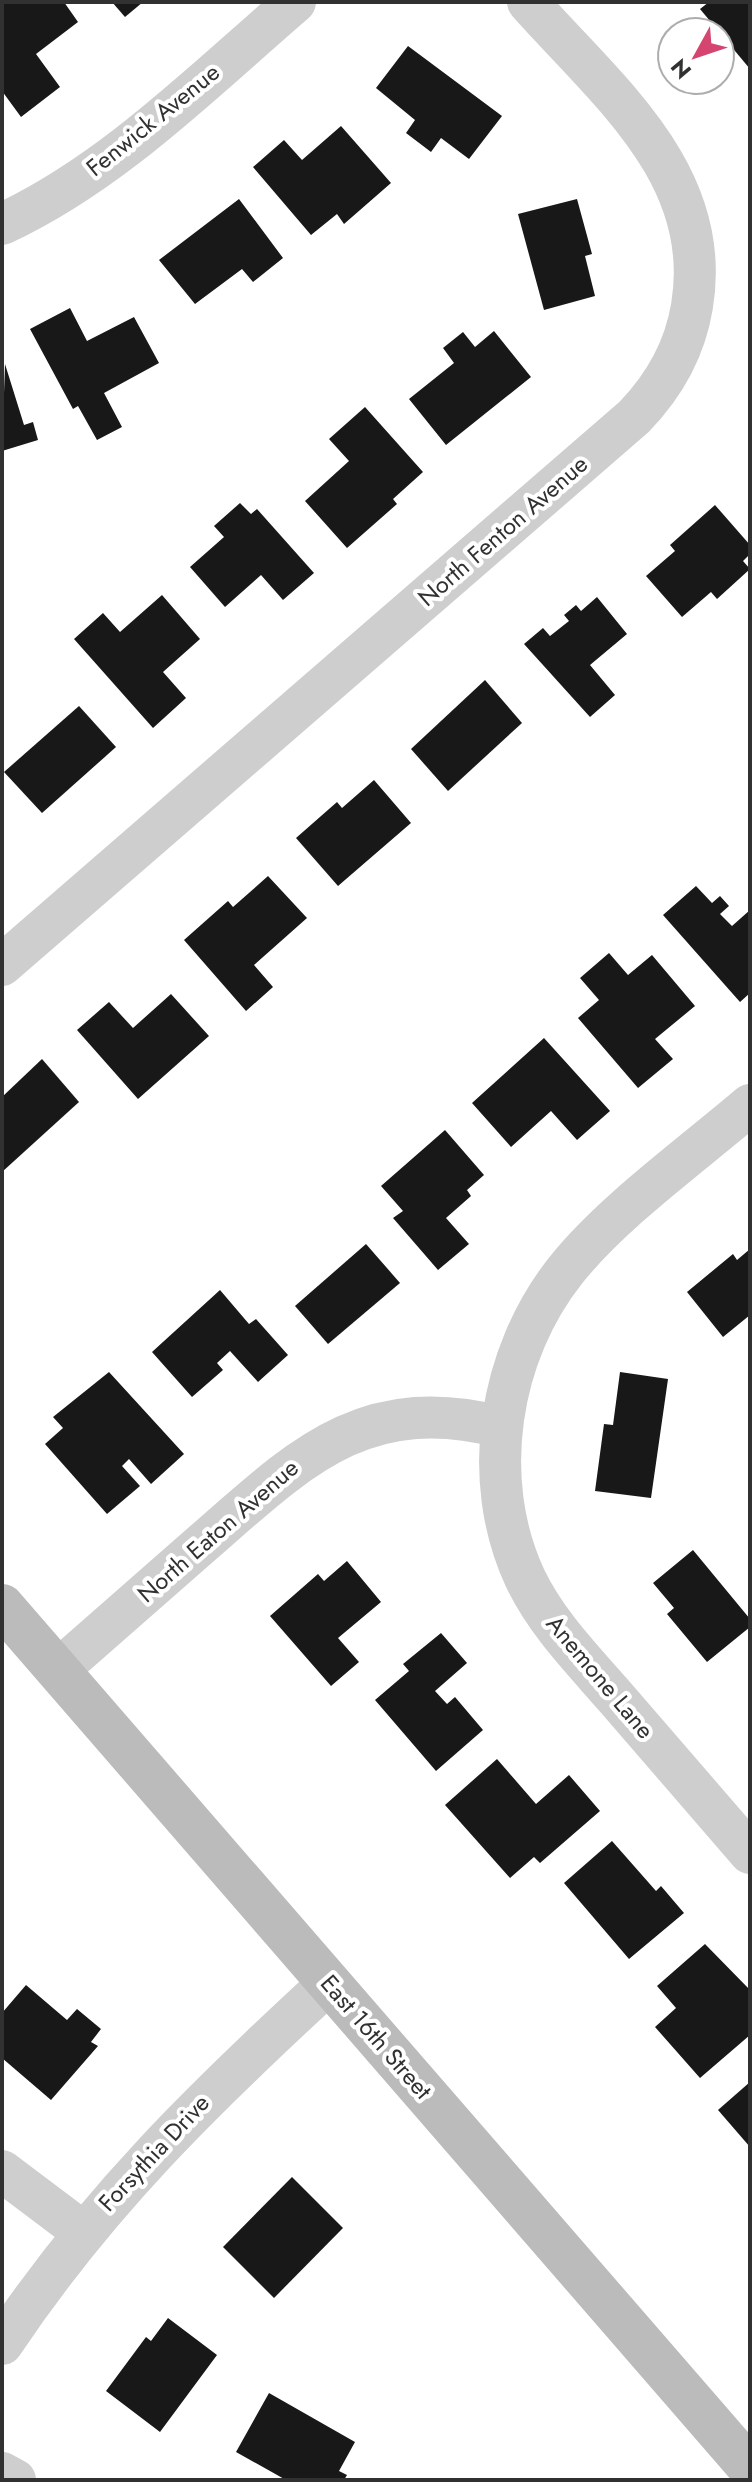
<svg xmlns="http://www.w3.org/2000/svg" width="752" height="2482" font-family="Jost,sans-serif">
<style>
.building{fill:#181818}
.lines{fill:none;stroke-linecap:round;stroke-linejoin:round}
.street{stroke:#cecece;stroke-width:42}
.secondary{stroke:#bbb;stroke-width:44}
.labels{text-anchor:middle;stroke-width:8;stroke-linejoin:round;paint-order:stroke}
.street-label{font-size:24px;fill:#313131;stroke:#fff}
</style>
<rect width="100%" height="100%" fill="#fff"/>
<g class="building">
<path d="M2,2H64L78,22L36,54L60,87L21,117L2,91Z"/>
<path d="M112,2H143L125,17Z"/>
<path d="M709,2H750V69L700,9Z"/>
<path d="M408,46L502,116L469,159L441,138L431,152L406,133L415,120L376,88Z"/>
<path d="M341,126L391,183L344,224L337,214L311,235L253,167L284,140L302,160Z"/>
<path d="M239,199L283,258L253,282L242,269L195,304L159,260Z"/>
<path d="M577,199L592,254L585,256L595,296L544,310L518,214Z"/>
<path d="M70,308L87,341L134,317L159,363L104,393L122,427L97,440L78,406L73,409L30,329Z"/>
<path d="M494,331L531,377L446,445L409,399L454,363L443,348L463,332L475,347Z"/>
<path d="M5,364L24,425L33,422L38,440L2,451Z"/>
<path d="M365,407L423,472L393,499L397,504L347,548L305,501L349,461L329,439Z"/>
<path d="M240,503L251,514L257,509L314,573L283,600L261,575L225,607L190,567L224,537L214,526Z"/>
<path d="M715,505L750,545V554L743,561L750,569L717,599L711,592L682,617L646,576L675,551L670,545Z"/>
<path d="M162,595L200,639L163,672L186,698L153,728L74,639L103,613L120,632Z"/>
<path d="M597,597L627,634L590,665L615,695L590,717L524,644L543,628L550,636L569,621L564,615L576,605L581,611Z"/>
<path d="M485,680L522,723L448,791L411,749Z"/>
<path d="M79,706L116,747L42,813L4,772Z"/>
<path d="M374,780L411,823L338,886L296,838L337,802L342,808Z"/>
<path d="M268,876L307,918L254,965L273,987L246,1011L184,940L228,901L233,907Z"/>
<path d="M696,886L712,903L720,896L729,906L720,914L732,926L750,910V993L740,1002L663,915Z"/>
<path d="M609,953L628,975L652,955L695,1006L655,1039L673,1059L638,1088L578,1018L599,1000L580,978Z"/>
<path d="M171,994L209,1036L138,1099L77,1030L109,1002L133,1028Z"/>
<path d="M544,1038L610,1111L577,1140L551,1111L511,1147L472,1103Z"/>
<path d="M42,1059L79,1102L2,1172V1097Z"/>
<path d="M445,1130L484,1175L467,1190L471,1196L446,1218L469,1244L438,1270L393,1218L403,1211L381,1186Z"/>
<path d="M366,1244L400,1283L328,1344L295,1306Z"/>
<path d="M750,1249V1315L723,1337L687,1292L733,1254L737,1260Z"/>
<path d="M220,1290L249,1324L256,1319L288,1355L258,1382L230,1351L217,1363L223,1370L192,1397L152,1352Z"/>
<path d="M109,1372L184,1454L151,1484L129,1459L122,1466L140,1486L107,1514L45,1444L63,1428L53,1417Z"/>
<path d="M620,1372L668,1379L651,1498L595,1491L604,1424L613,1425Z"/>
<path d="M693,1550L750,1619V1627L707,1662L667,1614L674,1608L653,1583Z"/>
<path d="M347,1561L381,1602L338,1638L359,1662L331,1686L270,1616L318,1574L324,1581Z"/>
<path d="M441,1633L467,1663L435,1691L447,1704L455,1697L483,1730L436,1771L375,1700L409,1671L403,1664Z"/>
<path d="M497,1759L536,1804L569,1775L600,1811L540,1863L534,1857L510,1878L445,1805Z"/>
<path d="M612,1841L656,1891L661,1886L684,1913L629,1959L564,1883Z"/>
<path d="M705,1944L750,1990V2035L700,2078L655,2027L676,2008L657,1986Z"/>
<path d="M26,1985L67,2020L77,2009L101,2029L91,2042L98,2046L51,2100L2,2058V2013Z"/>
<path d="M750,2082V2147L718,2110Z"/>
<path d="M292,2177L343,2228L274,2298L223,2247Z"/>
<path d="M168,2318L217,2355L160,2432L106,2391L146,2337L151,2341Z"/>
<path d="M269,2393L355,2442L339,2471L347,2475L344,2480H286L236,2452Z"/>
</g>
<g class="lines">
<g class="street">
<path d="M2,224C112,173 203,81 295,2"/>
<path d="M2,965L634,417C664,386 685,349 692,306C714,175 607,91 528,2"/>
<path d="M750,1105C693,1154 612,1212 566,1270C499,1354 479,1479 525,1578C547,1624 583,1660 616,1698C660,1749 705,1801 750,1853"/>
<path d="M58,1670C107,1627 156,1584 205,1541C300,1458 365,1392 501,1427"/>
<path d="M2,2171L83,2232"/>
<path d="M2,2344C97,2202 205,2097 329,1983"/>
<path d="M2,2473L15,2480"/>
</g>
<path class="secondary" d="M2,1606L750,2468"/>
</g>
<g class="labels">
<g class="street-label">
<text transform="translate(153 120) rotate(-39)" y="8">Fenwick Avenue</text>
<text transform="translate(503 531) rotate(-41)" y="8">North Fenton Avenue</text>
<text transform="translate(218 1531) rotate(-41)" y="8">North Eaton Avenue</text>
<text transform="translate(600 1677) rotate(50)" y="8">Anemone Lane</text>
<text transform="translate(376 2037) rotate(49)" y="8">East 16th Street</text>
<text transform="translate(154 2153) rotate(-47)" y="8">Forsythia Drive</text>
</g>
</g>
<rect width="752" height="2482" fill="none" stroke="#313131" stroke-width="8"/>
<g transform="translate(696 56) rotate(230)"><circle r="38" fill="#ffffff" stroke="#adadad" stroke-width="2"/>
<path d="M0-6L14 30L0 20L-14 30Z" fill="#d4466f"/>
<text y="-12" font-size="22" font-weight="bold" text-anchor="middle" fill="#313131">N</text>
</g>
</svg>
